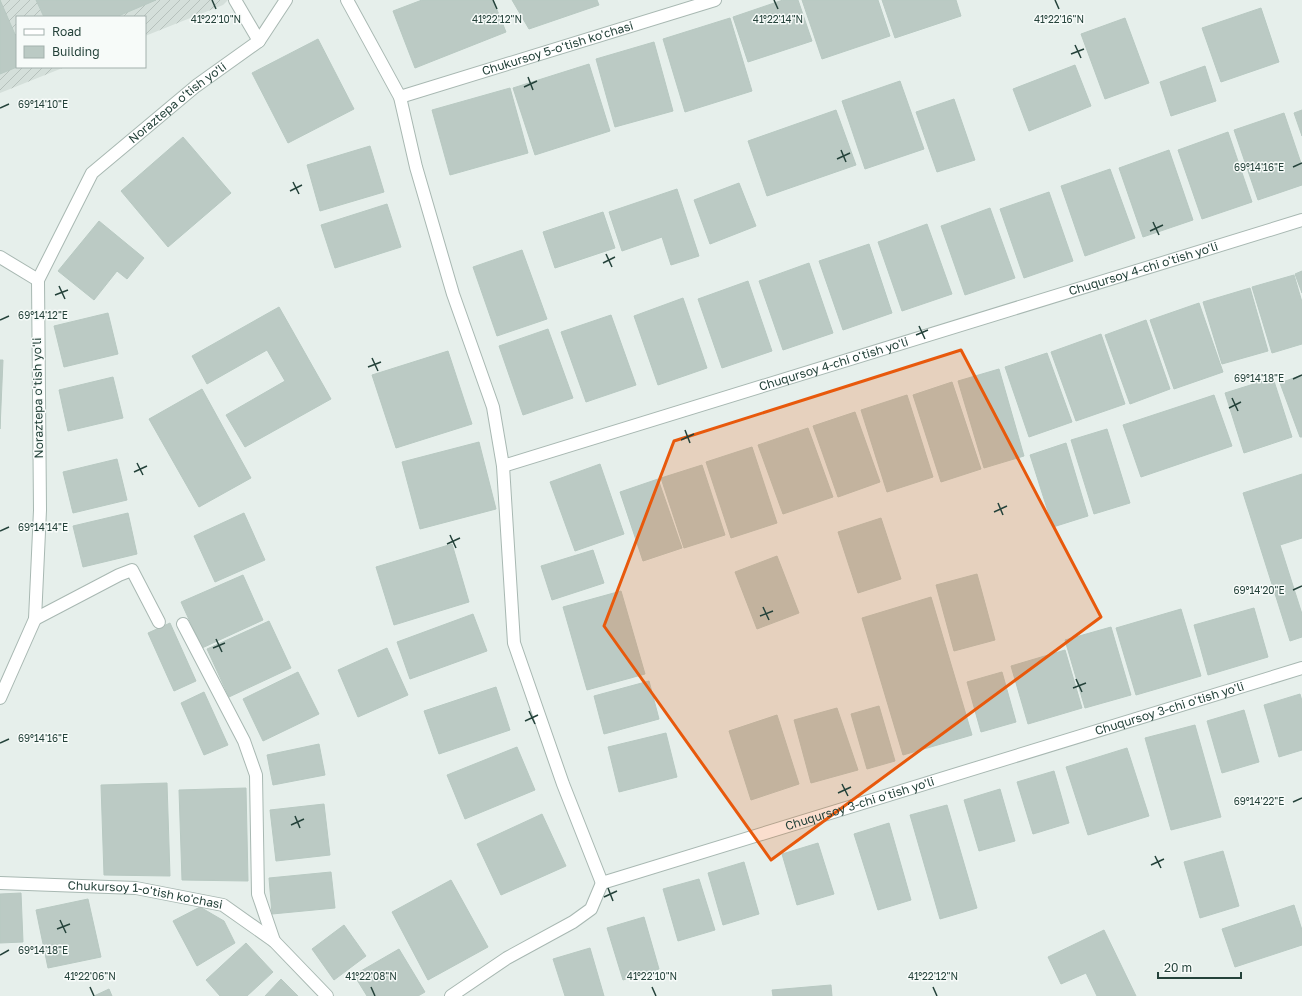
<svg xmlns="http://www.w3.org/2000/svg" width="1302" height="996" font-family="'Golos Text',sans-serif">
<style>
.industrial{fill:url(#industrial-furrows)}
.building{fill:#bbcac4;stroke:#b8c9c2}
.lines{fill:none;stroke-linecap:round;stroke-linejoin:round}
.minor-casing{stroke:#a8b8b2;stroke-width:14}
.minor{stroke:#fff;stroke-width:12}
.marked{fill:#e8590c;fill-opacity:0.2;stroke:#e8590c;stroke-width:3;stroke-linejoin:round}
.ticks{fill:none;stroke:#24423a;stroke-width:1.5}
.labels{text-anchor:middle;stroke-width:3;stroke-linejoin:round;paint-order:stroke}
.street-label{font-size:12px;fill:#24423a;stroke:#f7fbf9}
.ticks-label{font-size:10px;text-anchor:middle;fill:#24423a;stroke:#f7fbf9;stroke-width:3;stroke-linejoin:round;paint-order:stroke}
</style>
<defs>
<pattern id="industrial-furrows" width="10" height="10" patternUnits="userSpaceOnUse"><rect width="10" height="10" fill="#d4dfda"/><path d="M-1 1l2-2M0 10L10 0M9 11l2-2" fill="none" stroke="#b6c1bc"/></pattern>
</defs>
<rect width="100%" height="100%" fill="#e6efeb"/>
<path class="industrial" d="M0,0H228L223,5L145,36V17H17V67H65L0,93Z"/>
<g class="building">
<path d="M0,0L17,39V67L0,74Z"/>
<path d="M36,0H156L116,17H44Z"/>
<path d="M422,0H493L506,32L415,68L393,11Z"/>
<path d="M512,0H597L599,5L529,29Z"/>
<path d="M783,0H798L812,41L748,62L733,17Z"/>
<path d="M802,0H878L890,36L822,59Z"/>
<path d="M882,0H956L961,16L895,38Z"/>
<path d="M1261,8L1279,62L1221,82L1202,28Z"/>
<path d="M730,18L752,91L685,112L663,39Z"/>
<path d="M1125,18L1149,83L1105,99L1081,34Z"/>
<path d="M318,39L354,109L288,143L252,73Z"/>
<path d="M654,42L673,111L615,127L596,59Z"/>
<path d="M589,64L610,131L535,155L513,88Z"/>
<path d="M1075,65L1091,106L1029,131L1013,89Z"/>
<path d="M1205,66L1216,101L1171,116L1160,82Z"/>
<path d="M900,81L924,149L865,169L842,101Z"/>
<path d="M510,88L528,153L450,175L432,110Z"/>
<path d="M954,99L975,160L937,172L916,112Z"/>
<path d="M836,110L856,165L767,196L748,141Z"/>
<path d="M1302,110V136L1294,113Z"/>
<path d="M1284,113L1302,166V185L1258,200L1234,130Z"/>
<path d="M1228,132L1252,202L1202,219L1178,150Z"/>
<path d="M183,137L231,193L168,247L121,191Z"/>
<path d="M370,146L384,192L320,211L307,165Z"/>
<path d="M1169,150L1193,220L1143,237L1119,168Z"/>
<path d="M1110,169L1135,238L1085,256L1061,186Z"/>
<path d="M739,183L756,226L710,244L694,200Z"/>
<path d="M677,189L699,256L671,265L662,237L622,251L609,212Z"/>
<path d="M1049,192L1073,261L1024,278L1000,209Z"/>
<path d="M387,204L401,247L335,268L321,225Z"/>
<path d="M990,208L1015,278L965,295L941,226Z"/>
<path d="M603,212L615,248L555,268L543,232Z"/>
<path d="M99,221L144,258L127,279L117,271L94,300L58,271Z"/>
<path d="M927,224L952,294L902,311L878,242Z"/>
<path d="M869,244L892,313L843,330L819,261Z"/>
<path d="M522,250L547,319L497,336L473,267Z"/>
<path d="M809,263L833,333L783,350L759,281Z"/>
<path d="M1302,271V293L1295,274Z"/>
<path d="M1294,275L1302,302V344L1272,353L1252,287Z"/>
<path d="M748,281L772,351L722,368L698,299Z"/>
<path d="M1250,288L1268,351L1222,364L1203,302Z"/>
<path d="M683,298L707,368L658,385L634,316Z"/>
<path d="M1199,303L1223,372L1174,389L1150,320Z"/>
<path d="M279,307L331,399L245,447L226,415L285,381L267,350L207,384L192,356Z"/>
<path d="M108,313L118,354L64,367L54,326Z"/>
<path d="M611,315L636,385L586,402L561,332Z"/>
<path d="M1146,320L1170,389L1130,404L1105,335Z"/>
<path d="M548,329L573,398L523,415L499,346Z"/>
<path d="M1101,334L1125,404L1076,421L1051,352Z"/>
<path d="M448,351L472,424L396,448L372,375Z"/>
<path d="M1047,353L1072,422L1029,437L1005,367Z"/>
<path d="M0,360H3L0,429Z"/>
<path d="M999,369L1024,456L984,468L958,381Z"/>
<path d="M1302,375V437H1300L1280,383Z"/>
<path d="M113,377L123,418L68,431L59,390Z"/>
<path d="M1273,378L1292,437L1244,453L1225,393Z"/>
<path d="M952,382L981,469L941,482L913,395Z"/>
<path d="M202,389L251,478L199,507L149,419Z"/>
<path d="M907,395L933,477L887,492L861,410Z"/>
<path d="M1214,395L1232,446L1141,477L1123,425Z"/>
<path d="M855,412L880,482L838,497L813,426Z"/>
<path d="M808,428L833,497L783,514L758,445Z"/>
<path d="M1107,429L1130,503L1094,514L1071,440Z"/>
<path d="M479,442L496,509L420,529L402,462Z"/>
<path d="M1066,443L1088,516L1053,527L1030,455Z"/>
<path d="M752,447L777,523L731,538L706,462Z"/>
<path d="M117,459L127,500L73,513L63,472Z"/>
<path d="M600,464L624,534L575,551L550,482Z"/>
<path d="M702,465L725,535L684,548L661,478Z"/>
<path d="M1302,474V538L1280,545L1302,614V637L1290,641L1243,493Z"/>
<path d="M658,479L682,548L643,561L620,492Z"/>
<path d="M128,513L137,554L83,567L73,526Z"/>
<path d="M244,513L265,560L215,582L194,536Z"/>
<path d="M881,518L901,579L858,593L838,532Z"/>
<path d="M452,544L469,602L394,625L376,567Z"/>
<path d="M593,550L604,583L552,600L541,566Z"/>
<path d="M777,556L799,613L757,629L735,572Z"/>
<path d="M977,574L995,640L954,651L936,585Z"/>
<path d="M243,575L263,620L202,648L181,602Z"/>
<path d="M621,591L645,674L587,690L563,607Z"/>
<path d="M931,597L972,735L903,755L862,618Z"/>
<path d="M1254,608L1268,657L1208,675L1194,625Z"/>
<path d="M1181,609L1201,676L1136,695L1116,628Z"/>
<path d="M473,614L487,651L410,679L397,642Z"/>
<path d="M269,621L291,668L229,697L207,649Z"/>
<path d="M170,623L196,681L174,691L148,633Z"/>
<path d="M1111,627L1131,695L1085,708L1065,640Z"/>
<path d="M387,648L408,695L358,717L338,670Z"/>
<path d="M1065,650L1082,708L1028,724L1011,666Z"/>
<path d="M298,672L319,714L263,741L243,699Z"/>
<path d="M1002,672L1016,722L981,732L967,682Z"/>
<path d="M649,681L659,719L604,734L594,696Z"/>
<path d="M496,687L510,730L439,754L424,711Z"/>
<path d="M204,692L228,745L204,755L181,703Z"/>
<path d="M1300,694L1302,701V750L1279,757L1264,705Z"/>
<path d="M879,706L895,761L867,769L851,714Z"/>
<path d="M837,708L858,770L811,783L794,720Z"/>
<path d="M1244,710L1259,762L1222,773L1207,721Z"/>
<path d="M777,715L799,784L751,800L729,731Z"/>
<path d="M1195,725L1221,817L1171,830L1145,738Z"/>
<path d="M666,733L677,777L619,792L608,747Z"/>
<path d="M319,744L325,775L273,785L267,755Z"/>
<path d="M517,747L535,790L465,819L447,775Z"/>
<path d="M1127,748L1149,816L1088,835L1066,767Z"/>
<path d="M1054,771L1069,823L1033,834L1017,782Z"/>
<path d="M167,783L170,876L104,875L101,785Z"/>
<path d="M246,788L248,881L182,880L179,790Z"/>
<path d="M1000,789L1015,841L979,851L964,800Z"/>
<path d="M324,804L330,855L276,861L270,810Z"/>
<path d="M947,805L977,908L940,919L910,815Z"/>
<path d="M542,814L566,866L501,895L477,844Z"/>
<path d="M889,823L911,900L878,910L854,834Z"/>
<path d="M818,843L834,894L797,905L782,854Z"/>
<path d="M1223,851L1239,906L1200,918L1184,862Z"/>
<path d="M744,862L759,914L723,925L708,873Z"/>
<path d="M331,872L335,908L272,914L269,878Z"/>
<path d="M699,879L715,930L678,941L663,889Z"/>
<path d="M451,880L488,947L428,980L392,912Z"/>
<path d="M21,893L23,942L0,943V894Z"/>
<path d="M88,899L101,957L48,968L36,910Z"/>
<path d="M1294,905L1302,930V945L1235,967L1222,929Z"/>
<path d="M200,907L224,921L235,943L197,966L173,921Z"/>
<path d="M644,917L659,969L623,980L607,928Z"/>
<path d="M344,925L366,956L334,980L312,949Z"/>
<path d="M1104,930L1136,996H1097L1086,973L1061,984L1048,957Z"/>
<path d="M246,943L273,972L247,996H220L206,980Z"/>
<path d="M590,948L604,996H565L553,959Z"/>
<path d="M399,949L425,992L418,996H367L354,975Z"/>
<path d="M281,979L298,996H265Z"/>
<path d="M831,985L832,996H773L772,990Z"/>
<path d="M109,989L112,996H94Z"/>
</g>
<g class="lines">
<g class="minor-casing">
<g id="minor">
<path d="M235,0L259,41"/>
<path d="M347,0L400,97L416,167L453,294L493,407L503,466L514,643L563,784L602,883"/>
<path id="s1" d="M400,97L715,0"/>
<path d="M0,257L38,280"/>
<path id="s2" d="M503,466L1302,220"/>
<path d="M35,619L119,575L132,570L159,622"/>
<path d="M183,624L244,741L256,775L258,894L274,941"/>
<path id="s3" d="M0,698L35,619L40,510L38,280L92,173L196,86L259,41L286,0"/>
<path id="s4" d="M0,883L136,888L223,905L274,941L327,996"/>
<path id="s5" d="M451,996L507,958L573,922L591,909L602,883L1302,668"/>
</g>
</g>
<use href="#minor" class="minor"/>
</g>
<path class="marked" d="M961,350L1101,617L771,860L604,626L674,441Z"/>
<path class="ticks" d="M212,0L216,9M493,0L497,9M774,0L778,9M1055,0L1059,9M1075,45L1081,58M1071,54L1084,49M528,77L533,90M524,87L537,81M0,108L9,104M841,150L846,162M837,159L850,153M1293,167L1302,163M293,182L299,194M290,191L302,185M1153,222L1159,235M1150,231L1163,225M606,254L612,267M603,263L615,257M59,286L65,299M55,295L68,290M0,320L9,316M919,326L925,339M916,335L928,330M372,358L378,371M368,367L381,362M1293,379L1302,375M1232,398L1238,411M1229,408L1241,402M685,430L690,443M681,440L694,434M137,463L143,475M134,472L147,466M998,503L1003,515M994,512L1007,506M0,531L9,527M450,535L456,548M447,544L460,538M1293,590L1302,586M763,607L769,620M760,616L773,611M216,639L222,652M213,648L225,643M1076,679L1082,692M1073,688L1086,683M529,711L535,724M525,721L538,715M0,743L9,739M842,784L848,796M838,793L851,787M1293,802L1302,798M295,816L300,828M291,825L304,819M1155,856L1161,868M1151,865L1164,859M608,888L613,901M604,897L617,891M60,920L66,933M57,929L70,924M0,955L9,950M90,987L94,996M371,987L375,996M652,987L656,996M933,987L937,996"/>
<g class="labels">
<g class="street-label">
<text dy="4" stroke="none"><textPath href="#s1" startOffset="165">Chukursoy 5-o'tish ko'chasi</textPath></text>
<text dy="4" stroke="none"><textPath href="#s3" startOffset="656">Noraztepa o'tish yo'li</textPath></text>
<text dy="4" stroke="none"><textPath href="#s2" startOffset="670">Chuqursoy 4-chi o'tish yo'li</textPath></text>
<text dy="4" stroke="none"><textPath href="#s2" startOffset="346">Chuqursoy 4-chi o'tish yo'li</textPath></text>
<text transform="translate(38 398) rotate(-91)" y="4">Noraztepa o'tish yo'li</text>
<text dy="4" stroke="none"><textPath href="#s5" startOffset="787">Chuqursoy 3-chi o'tish yo'li</textPath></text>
<text dy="4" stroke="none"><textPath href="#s5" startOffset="463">Chuqursoy 3-chi o'tish yo'li</textPath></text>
<text dy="4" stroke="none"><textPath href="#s4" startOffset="146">Chukursoy 1-o'tish ko'chasi</textPath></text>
</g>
</g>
<g class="ticks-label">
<text x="216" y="23">41°22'10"N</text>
<text x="497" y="23">41°22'12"N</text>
<text x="778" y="23">41°22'14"N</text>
<text x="1059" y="23">41°22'16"N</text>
<text x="43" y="108">69°14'10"E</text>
<text x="1259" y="171">69°14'16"E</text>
<text x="43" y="319">69°14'12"E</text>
<text x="1259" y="382">69°14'18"E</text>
<text x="43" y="531">69°14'14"E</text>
<text x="1259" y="594">69°14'20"E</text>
<text x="43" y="742">69°14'16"E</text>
<text x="1259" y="805">69°14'22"E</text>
<text x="43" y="954">69°14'18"E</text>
<text x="90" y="980">41°22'06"N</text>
<text x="371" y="980">41°22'08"N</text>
<text x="652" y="980">41°22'10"N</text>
<text x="933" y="980">41°22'12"N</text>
</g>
<rect x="16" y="16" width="130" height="52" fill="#f7fbf9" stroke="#a3b1ad"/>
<rect x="24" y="29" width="20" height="6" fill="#ffffff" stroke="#a3b1ad"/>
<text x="52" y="36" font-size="12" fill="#24423a">Road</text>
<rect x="24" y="46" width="20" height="12" fill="#bbcac4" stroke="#a3b1ad"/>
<text x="52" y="56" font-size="12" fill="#24423a">Building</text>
<path d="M1158 972v6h83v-6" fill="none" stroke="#24423a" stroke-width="2"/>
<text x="1164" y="972" font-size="12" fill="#24423a" stroke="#f7fbf9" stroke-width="3" paint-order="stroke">20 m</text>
</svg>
